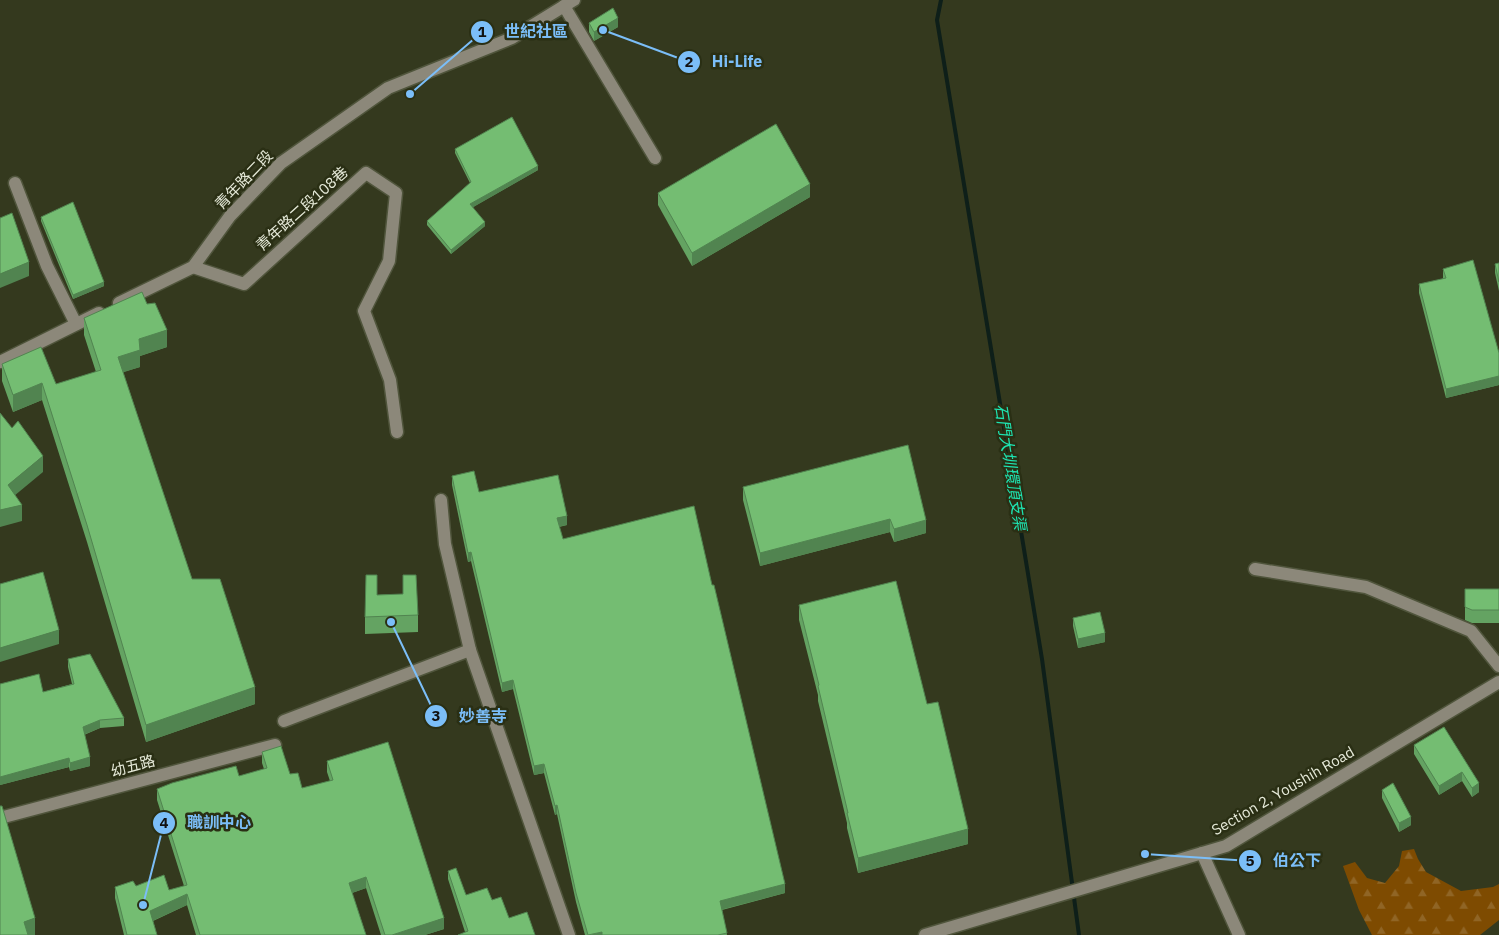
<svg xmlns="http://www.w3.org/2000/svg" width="1499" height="935" font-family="'IBM Plex Sans','Noto Sans TC',sans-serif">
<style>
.forest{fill:url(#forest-firs)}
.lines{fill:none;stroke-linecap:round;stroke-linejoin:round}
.stream{stroke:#0e1f19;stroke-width:4}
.minor-casing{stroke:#50553c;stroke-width:15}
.minor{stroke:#8c887a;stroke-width:12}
.wall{fill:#64a362}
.shaded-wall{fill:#518450}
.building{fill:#74bd72;stroke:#518450}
.labels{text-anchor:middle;stroke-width:5;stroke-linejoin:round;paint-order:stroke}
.street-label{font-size:15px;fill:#e6ead9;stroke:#2a2f14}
.water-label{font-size:16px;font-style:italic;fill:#1ee4b1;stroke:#2a2f14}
.leader{fill:none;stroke:#7bbef8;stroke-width:2}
.callout-dot{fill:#7bbef8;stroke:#2a2f14;stroke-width:2}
.mark-label{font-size:15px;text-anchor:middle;font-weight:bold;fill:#111}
.callout-label{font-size:16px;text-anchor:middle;font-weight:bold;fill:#7bbef8;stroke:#2a2f14;stroke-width:5;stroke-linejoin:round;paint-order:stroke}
</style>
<defs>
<pattern id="forest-firs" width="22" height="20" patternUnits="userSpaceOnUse" patternTransform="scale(1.25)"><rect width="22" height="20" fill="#7e4b01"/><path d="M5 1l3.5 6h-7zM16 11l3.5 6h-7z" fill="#906525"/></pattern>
</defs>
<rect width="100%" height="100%" fill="#34391e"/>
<path class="forest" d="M1414,849L1418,859L1426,872L1461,891L1493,887L1499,884V920L1480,935H1372L1359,910L1343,866L1355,862L1367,878L1385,883L1399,866L1402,851Z"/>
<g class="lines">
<path class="stream" d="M941,0L937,20L1042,659L1079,935"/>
<g class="minor-casing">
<g id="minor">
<path d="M564,6L655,158"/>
<path d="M15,183L47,266L76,324"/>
<path d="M193,267L244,284L366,173L396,193L389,261L364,311L390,380L397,432"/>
<path d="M119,303L193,267L230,216L281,163L388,88L512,38L574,0"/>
<path d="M0,362L99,313"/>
<path d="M441,500L445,544L470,650L569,935"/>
<path d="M1255,569L1366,587L1471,631L1499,666"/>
<path d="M284,721L470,650"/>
<path d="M0,818L275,745"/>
<path d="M1202,853L1239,935"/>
<path d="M925,935L1226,846L1499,682"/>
</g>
</g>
<use href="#minor" class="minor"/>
</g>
<g class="wall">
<path d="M589,23L618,27L594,41L589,32Z"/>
<path d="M455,149L538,170L473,207L485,226L451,254L427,225V221L470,183L455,153Z"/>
<path d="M658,193L810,197L692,266L658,205Z"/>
<path d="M41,217L104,286L73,299L41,221Z"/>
<path d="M1499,263V291L1495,273V264Z"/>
<path d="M1443,269L1499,353V385L1446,398L1419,293V284L1443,279Z"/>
<path d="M147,304L167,347L140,356V367L123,372L192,579L255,704L146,742L87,542L42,400L13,412L2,381V364L56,384L96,372L84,335V318Z"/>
<path d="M452,476L479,492L567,525L559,527L563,539L712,585L785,893L722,910L727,935H585L576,902L557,814L555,815L544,773L534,775L513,689L502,692L471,561L468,562L452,485Z"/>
<path d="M743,487L926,520V533L894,542L890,532L760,566L743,500Z"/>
<path d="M1465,589H1499V623H1472L1465,620Z"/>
<path d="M403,594L418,615V632L365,634V617L377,595Z"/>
<path d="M799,605L927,704L968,844L858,873L847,828V823L818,701V695L799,620Z"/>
<path d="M1073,618L1105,642L1078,648L1073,626Z"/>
<path d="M68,659L124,718V726L100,728L84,735L90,766L70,771L69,767L0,785V684L43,692L72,684L68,667Z"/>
<path d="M1444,727L1479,792L1472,797L1462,781L1439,795L1414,754V745Z"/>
<path d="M262,752L290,774L302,788L330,781L327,772V761L444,929L425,935H381L366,888L352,893L366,935H196L187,905L153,921L157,935H124L115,898V887L136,886L169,890L184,886L157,800V789L239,776L264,769L262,763Z"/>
<path d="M1382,790L1411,825L1399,832L1382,798Z"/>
<path d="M448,871L466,895L492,900L509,918L465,932L448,879Z"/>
</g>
<g class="shaded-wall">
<path d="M618,18V27L594,41V32Z"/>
<path d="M538,166V170L470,209V204Z"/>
<path d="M810,184V197L692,266V253Z"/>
<path d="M485,222V226L451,254V250Z"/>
<path d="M29,262V276L0,288V274Z"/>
<path d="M104,282V286L73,299V295Z"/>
<path d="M167,330V347L140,356V367L118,374V357L139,339Z"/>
<path d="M1499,376V385L1446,398V389Z"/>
<path d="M42,383V400L13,412V395Z"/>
<path d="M43,456V472L8,501V485Z"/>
<path d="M22,505V521L0,527V510Z"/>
<path d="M567,516V525L557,527V518Z"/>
<path d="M890,519V532L760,566V553Z"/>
<path d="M926,520V533L894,542V529Z"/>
<path d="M471,552V561L468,562V553Z"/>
<path d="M59,630V644L0,662V648Z"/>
<path d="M1105,633V642L1078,648V639Z"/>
<path d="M513,680V689L502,692V683Z"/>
<path d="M255,687V704L146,742V725Z"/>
<path d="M100,720V728L83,735V727Z"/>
<path d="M90,757V766L70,771V763Z"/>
<path d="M69,758V767L0,785V777Z"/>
<path d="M544,764V773L534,775V766Z"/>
<path d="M1462,772V781L1439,795V786Z"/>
<path d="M1479,783V792L1472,797V788Z"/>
<path d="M557,805V814L555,815V806Z"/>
<path d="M1411,817V825L1399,832V823Z"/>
<path d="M968,829V844L858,873V858Z"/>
<path d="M366,877V888L349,894V883Z"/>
<path d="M785,884V893L720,910V901Z"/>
<path d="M187,894V905L150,922V911Z"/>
<path d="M35,918V935H24V922Z"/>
<path d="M444,918V929L425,935H392Z"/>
<path d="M602,932V935H589Z"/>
</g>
<g class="building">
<path d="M613,8L618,18L594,32L589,23Z"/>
<path d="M512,117L538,166L470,204L485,222L451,250L427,221L471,182L455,149Z"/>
<path d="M776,124L810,184L692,253L658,193Z"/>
<path d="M73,202L104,282L73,295L41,217Z"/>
<path d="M12,213L29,262L0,274V218Z"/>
<path d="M1473,260L1499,353V376L1446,389L1419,284L1446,278L1443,269Z"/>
<path d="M1499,263V282L1495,264Z"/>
<path d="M142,292L147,304L155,303L167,330L139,339L140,350L118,357L192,579H220L255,687L146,725L87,525L42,383L13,395L2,364L41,347L56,384L101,370L84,318Z"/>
<path d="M0,413L12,428L18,421L43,456L8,485L22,505L0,510Z"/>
<path d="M908,445L926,520L894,529L890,519L760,553L743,487Z"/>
<path d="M474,471L479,492L558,475L567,516L557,518L563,539L694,506L712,585H714L785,884L720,901L727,933L718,935H602V932L588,935L576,893L557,805L555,806L544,764L534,766L513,680L502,683L471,552L468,553L452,476Z"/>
<path d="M43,572L59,630L0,648V584Z"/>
<path d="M366,575H377V595L403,594V575H416L418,615L365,617Z"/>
<path d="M896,581L927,704L938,702L968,829L858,858L847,813H848L818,686L819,685L799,605Z"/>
<path d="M1465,589H1499V610H1472L1465,607Z"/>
<path d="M1100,612L1105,633L1078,639L1073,618Z"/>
<path d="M90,654L124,718L100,720L83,727L90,757L70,763L69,758L0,777V684L39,674L43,692L74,684L68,659Z"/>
<path d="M1444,727L1479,783L1472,788L1462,772L1439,786L1414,745Z"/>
<path d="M388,742L444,918L392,935H385L366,877L349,883L366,935H200L187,894L150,911L157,935H127L115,887L133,881L136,886L164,875L169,890L187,885L157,789L172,783L236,766L239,776L267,768L262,752L281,746L290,774L298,773L302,788L333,780L327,761Z"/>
<path d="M1393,783L1411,817L1399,823L1382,790Z"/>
<path d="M0,806H2L35,918L24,922L28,935H0Z"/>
<path d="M456,868L466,895L487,888L492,900L501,897L509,918L527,912L535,935H458L468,931L448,871Z"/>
</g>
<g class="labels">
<g class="street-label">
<text transform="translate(244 180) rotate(-46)" y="5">青年路二段</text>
<text transform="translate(302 209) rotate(-42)" y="5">青年路二段108巷</text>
<text transform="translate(133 766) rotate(-15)" y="5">幼五路</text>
<text transform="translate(1283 791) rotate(-30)" y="5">Section 2, Youshih Road</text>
</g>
<g class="water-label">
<text transform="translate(1011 467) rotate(81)" y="6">石門大圳環頂支渠</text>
</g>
</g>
<path class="leader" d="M410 94L482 32M603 30L689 62M391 622L436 716M143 905L164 823M1145 854L1250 861"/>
<g class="callout-dot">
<circle cx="410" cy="94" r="5"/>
<circle cx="603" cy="30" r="5"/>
<circle cx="391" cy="622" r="5"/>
<circle cx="143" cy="905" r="5"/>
<circle cx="1145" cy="854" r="5"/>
<circle cx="482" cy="32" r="12"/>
<circle cx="689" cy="62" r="12"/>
<circle cx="436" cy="716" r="12"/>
<circle cx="164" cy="823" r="12"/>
<circle cx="1250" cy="861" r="12"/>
</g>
<g class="mark-label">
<text x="482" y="37">1</text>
<text x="689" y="67">2</text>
<text x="436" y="721">3</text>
<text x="164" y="828">4</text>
<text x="1250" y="866">5</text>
</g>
<g class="callout-label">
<text x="536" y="37">世紀社區</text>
<text x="737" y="67">Hi-Life</text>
<text x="483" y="722">妙善寺</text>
<text x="219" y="828">職訓中心</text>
<text x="1297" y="866">伯公下</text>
</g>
</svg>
